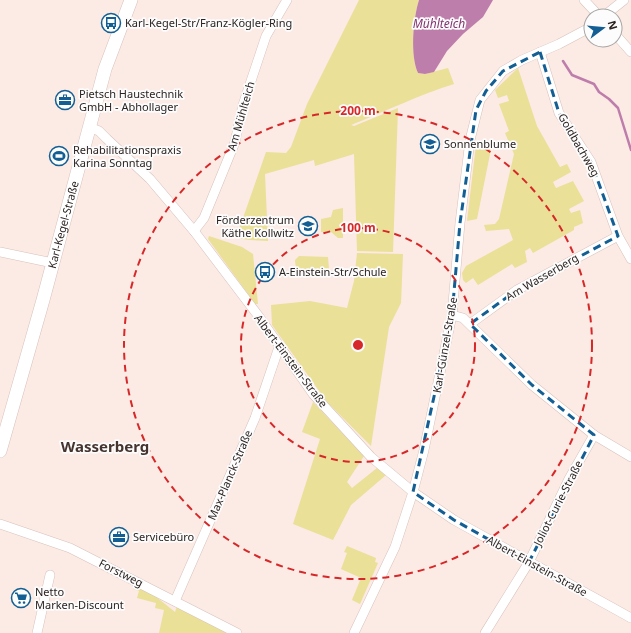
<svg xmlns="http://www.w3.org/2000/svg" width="631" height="633" font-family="'Noto Sans',sans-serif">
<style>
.green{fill:#eae098}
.water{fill:#be7eac}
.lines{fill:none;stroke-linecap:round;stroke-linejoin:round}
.stream{stroke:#be7eac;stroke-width:2.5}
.street-casing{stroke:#d7c2bb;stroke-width:10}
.secondary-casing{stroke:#d7c2bb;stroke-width:14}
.street{stroke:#fff;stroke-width:9}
.secondary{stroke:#fff;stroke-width:13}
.marked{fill:none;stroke:#135e92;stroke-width:3;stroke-dasharray:8 5;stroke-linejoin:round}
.ring{fill:none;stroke:#d62828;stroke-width:2;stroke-dasharray:7 5}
.labels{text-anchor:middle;stroke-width:3.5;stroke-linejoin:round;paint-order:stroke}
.poi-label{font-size:11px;fill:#2b2321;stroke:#fcfcfc;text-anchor:start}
.street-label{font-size:11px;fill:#2b2321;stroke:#fcfcfc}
.water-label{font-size:12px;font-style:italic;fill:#833571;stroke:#fcfcfc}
.district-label{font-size:15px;font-weight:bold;fill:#46352f;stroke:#fcfcfc}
.centre{fill:#d62828;stroke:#fcfcfc;stroke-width:2}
.ring-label{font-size:12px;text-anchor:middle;font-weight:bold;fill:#d62828;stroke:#fcfcfc;stroke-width:3.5;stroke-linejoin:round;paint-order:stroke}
</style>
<rect width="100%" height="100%" fill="#fceae4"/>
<g class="green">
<path d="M359,0H419C413,18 410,56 418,73L425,74L448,68L454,84C419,95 386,111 351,125L354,126L398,108L393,252L357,251L354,154L315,166L314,160L265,174L268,241L249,240L236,238L266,152L286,153L291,147L307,104Z"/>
<path d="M518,68L537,126L560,167L567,164L571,172L553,182L556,188L573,181L584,201L569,209L571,213L580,210L583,223L574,227V230L533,253L530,248L525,251L527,262L515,268L512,264L478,285L473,278L466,283L463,280L462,273L466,266L513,240L509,229L486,231L484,225L495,224L499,219L514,154L505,133L509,131L499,104L509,101L507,95L498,98L495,90Z"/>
<path d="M476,145L491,149L477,219L467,221Z"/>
<path d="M343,208V238H338L331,232H321V219L331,217L333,210Z"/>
<path d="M209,236L242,247L253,254L258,304H255L208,239Z"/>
<path d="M357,253L403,254L401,303L389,327L371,446L327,402L272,325L271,305L310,301L347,308L354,281Z"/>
<path d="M299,256L328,257L329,269L303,274C298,271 295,267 295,260Z"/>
<path d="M313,402L364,456L347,482L352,488L377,468L386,475L351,505L333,540L293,524L320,439L302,432Z"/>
<path d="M347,546L376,558L375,562L378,563L360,604L352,600L361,578L341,569L347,553L344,552Z"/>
<path d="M138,586L145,588L175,612L177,606L232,633H159L164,610L155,608L156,603L137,598L139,591L133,589Z"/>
</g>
<path class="water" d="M419,0H493L483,17L463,34L447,51L434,72L425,74L418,73C410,55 413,19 419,0Z"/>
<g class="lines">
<path class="stream" d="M563,61L572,75L594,84L599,92L609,99L618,108L631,150"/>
<g class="street-casing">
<g id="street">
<path d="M584,0L599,16"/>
<path d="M604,16L624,0"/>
<path d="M615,34L631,52"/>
<path d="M540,52L559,113L591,162L618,236L631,259"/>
<path d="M89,127L99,131L107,139L150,179L194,231L260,318L313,394L371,457L413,492L454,520L631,618"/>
<path d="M194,231L204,218L235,142L243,105L266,36L287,0"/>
<path d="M0,252L53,263"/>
<path d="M452,315L463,318L532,385L594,435L631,457"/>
<path d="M470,324L517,290L618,236"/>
<path d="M0,524L70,548L237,633"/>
<path d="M175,601L255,418L279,347"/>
<path d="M37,633L50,575"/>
<path d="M354,633L395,547L413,492L424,450L452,315L460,223L470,140L480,100L503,71L522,60L559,44L591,27"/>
<path d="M485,633L529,562L569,479L594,435"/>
</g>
</g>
<g class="secondary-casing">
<g id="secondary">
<path id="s1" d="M0,451L43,300L105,69L131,0"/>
</g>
</g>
<use href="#street" class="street"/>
<use href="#secondary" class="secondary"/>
</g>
<path class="marked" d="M540,52L559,113L591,162L618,236L517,290L470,324L532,385L594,435L529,562L454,520L413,492L452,315L460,223L476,110L486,91L503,71Z"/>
<g class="ring">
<circle cx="358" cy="345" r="117"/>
<circle cx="358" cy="345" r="234"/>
</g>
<defs>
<g id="bus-ring" transform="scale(1)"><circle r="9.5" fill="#fcfcfc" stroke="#135e92" stroke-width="1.5"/><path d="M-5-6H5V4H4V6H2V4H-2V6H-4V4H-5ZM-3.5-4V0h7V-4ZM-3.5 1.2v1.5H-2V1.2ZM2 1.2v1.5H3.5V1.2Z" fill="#135e92"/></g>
<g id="office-ring" transform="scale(1)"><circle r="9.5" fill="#fcfcfc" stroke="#135e92" stroke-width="1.5"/><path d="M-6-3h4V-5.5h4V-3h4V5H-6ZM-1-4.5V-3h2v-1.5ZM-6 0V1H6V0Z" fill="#135e92"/></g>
<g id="school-ring" transform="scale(1)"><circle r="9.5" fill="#fcfcfc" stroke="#135e92" stroke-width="1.5"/><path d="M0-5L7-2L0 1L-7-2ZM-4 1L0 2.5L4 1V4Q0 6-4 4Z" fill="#135e92"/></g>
<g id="stadium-ring" transform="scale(1)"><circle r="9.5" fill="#fcfcfc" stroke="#135e92" stroke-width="1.5"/><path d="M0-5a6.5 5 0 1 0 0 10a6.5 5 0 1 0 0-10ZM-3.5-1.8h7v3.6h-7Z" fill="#135e92"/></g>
<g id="supermarket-ring" transform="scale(1)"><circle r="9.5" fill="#fcfcfc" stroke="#135e92" stroke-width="1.5"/><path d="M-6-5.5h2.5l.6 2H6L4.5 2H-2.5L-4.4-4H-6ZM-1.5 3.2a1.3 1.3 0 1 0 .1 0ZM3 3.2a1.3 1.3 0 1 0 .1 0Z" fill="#135e92"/></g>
</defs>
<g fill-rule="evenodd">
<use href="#bus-ring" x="111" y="23"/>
<use href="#office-ring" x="65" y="100"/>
<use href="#school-ring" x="430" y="144"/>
<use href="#stadium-ring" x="59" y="156"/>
<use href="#school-ring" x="308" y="226"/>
<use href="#bus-ring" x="265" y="272"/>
<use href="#office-ring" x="119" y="537"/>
<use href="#supermarket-ring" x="21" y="598"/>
</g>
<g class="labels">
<g class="poi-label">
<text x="125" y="27">Karl-Kegel-Str/Franz-Kögler-Ring</text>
<text x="79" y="98">Pietsch Haustechnik<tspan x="79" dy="13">GmbH - Abhollager</tspan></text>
<text x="444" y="148">Sonnenblume</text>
<text x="73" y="154">Rehabilitationspraxis<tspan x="73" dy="13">Karina Sonntag</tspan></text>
<text x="294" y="224" text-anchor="end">Förderzentrum<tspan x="294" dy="13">Käthe Kollwitz</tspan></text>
<text x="279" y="276">A-Einstein-Str/Schule</text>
<text x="133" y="541">Servicebüro</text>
<text x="35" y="596">Netto<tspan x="35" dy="13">Marken-Discount</tspan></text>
</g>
<g class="street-label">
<text transform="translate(241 116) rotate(-74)" y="4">Am Mühlteich</text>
<text transform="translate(579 145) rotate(60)" y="4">Goldbachweg</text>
<text dy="4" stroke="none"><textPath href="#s1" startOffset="235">Karl-Kegel-Straße</textPath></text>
<text transform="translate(542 277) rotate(-30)" y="4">Am Wasserberg</text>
<text transform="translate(445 345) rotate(-80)" y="4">Karl-Günzel-Straße</text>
<text transform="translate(291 361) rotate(53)" y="4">Albert-Einstein-Straße</text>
<text transform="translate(230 475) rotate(-67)" y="4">Max-Planck-Straße</text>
<text transform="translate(558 503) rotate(-63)" y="4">Joliot-Curie-Straße</text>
<text transform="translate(537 566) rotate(29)" y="4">Albert-Einstein-Straße</text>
<text transform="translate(121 573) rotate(27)" y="4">Forstweg</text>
</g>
<g class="water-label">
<text x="439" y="28">Mühlteich</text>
</g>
<g class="district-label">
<text x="105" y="452">Wasserberg</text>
</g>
</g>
<circle cx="358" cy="345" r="6" class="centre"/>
<g class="ring-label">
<text x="358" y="115">200 m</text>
<text x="358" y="232">100 m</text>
</g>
<g transform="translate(603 28) rotate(74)"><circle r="19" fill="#fcfcfc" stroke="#a8a5a4"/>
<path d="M0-3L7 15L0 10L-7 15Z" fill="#135e92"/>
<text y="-6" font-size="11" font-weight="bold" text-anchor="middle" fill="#2b2321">N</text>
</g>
</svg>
